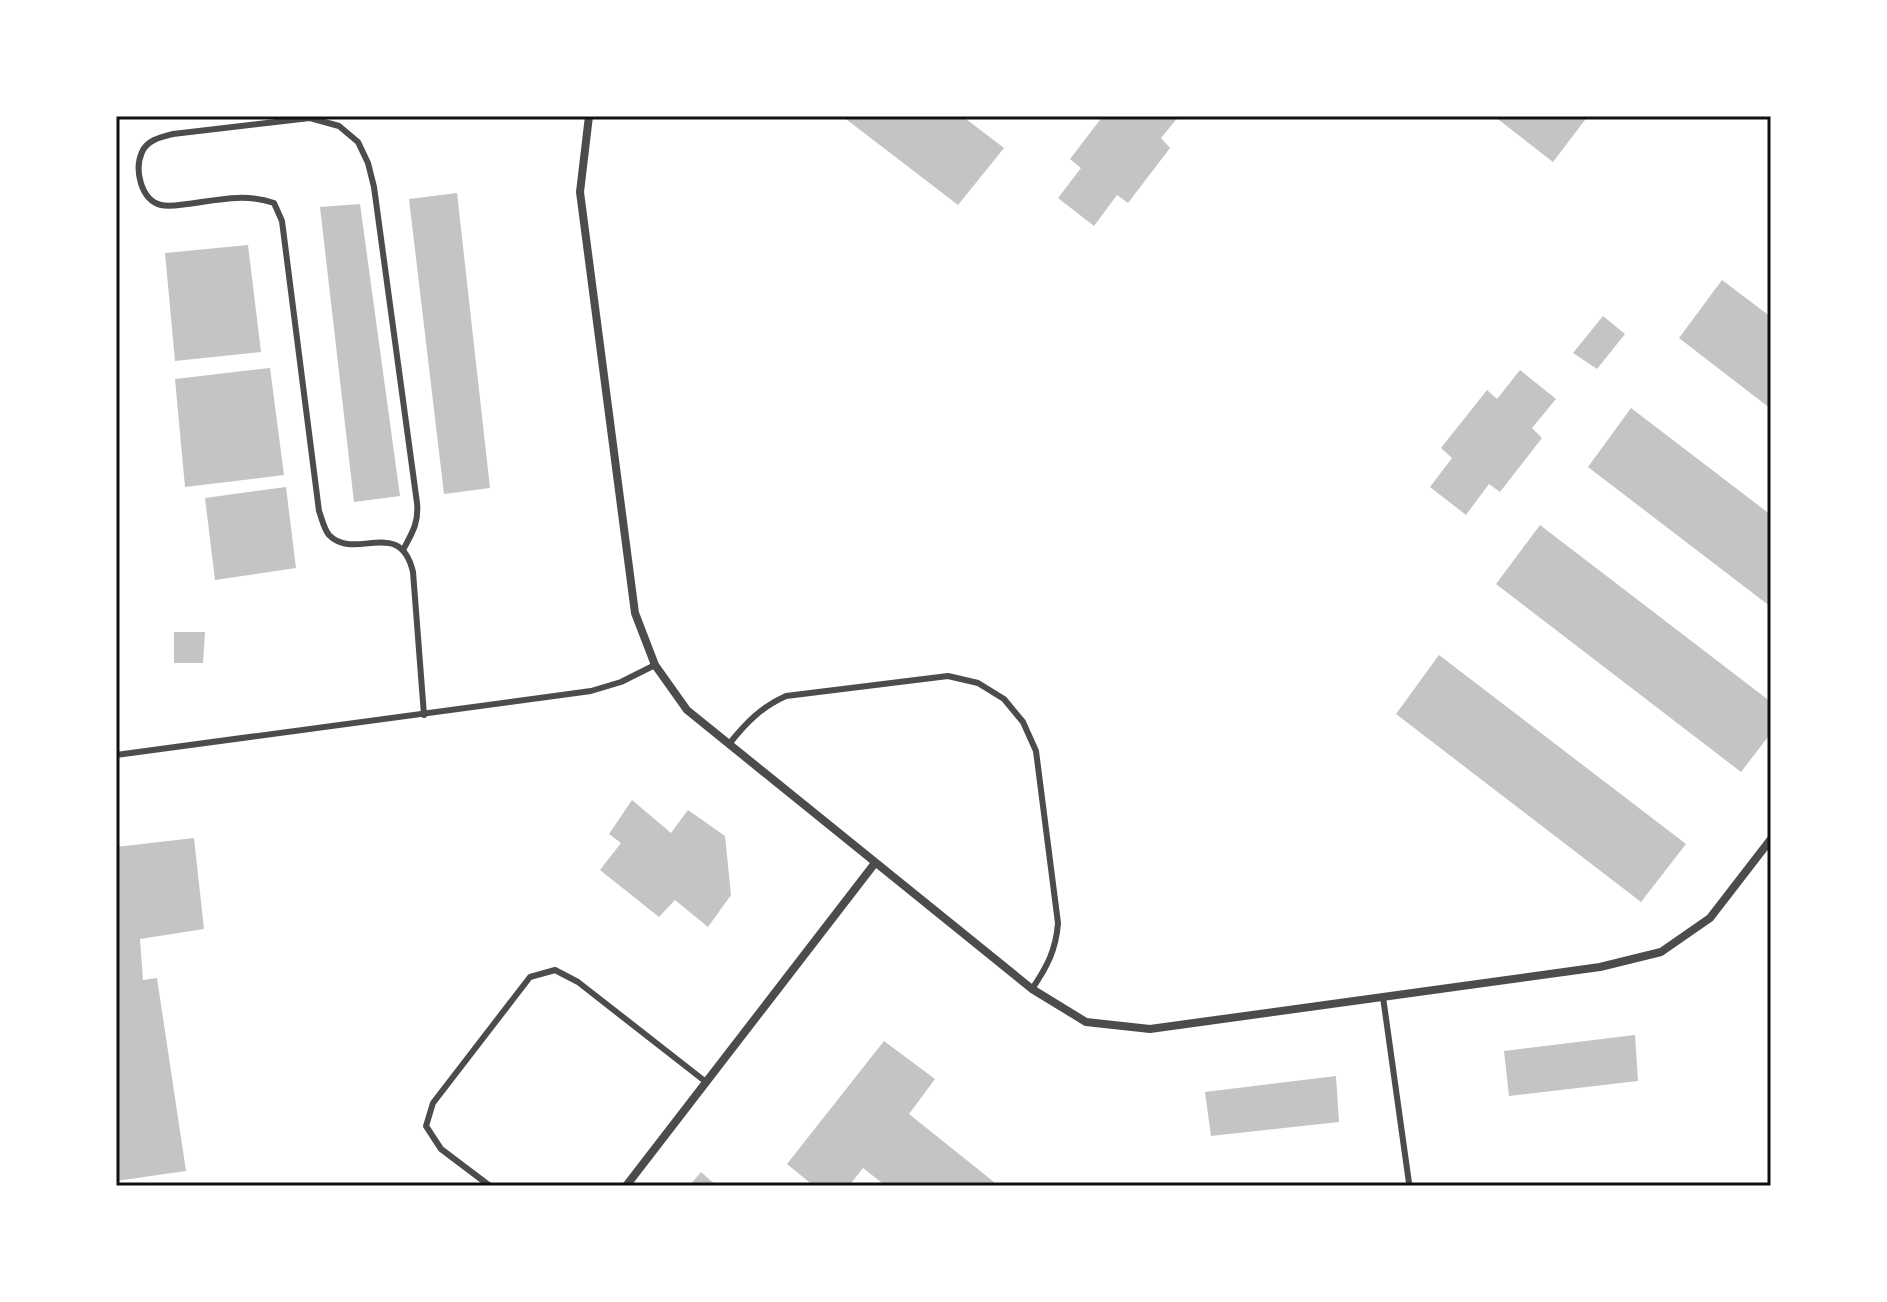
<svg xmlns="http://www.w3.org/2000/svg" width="1887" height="1302" font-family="Raleway,sans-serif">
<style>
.building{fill:#c4c4c4}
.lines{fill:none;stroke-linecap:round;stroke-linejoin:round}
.service{stroke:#4c4c4c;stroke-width:6}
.minor{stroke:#4c4c4c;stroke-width:8}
.neatline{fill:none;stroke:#111;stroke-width:3}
</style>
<rect width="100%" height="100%" fill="#fff"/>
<g class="building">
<path d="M842,116H962L1004,148L958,205Z"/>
<path d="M1103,116H1179L1161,138L1170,148L1128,203L1117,195L1094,226L1058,198L1081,168L1070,159Z"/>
<path d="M1494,116H1588L1553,162Z"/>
<path d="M457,193L490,488L444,494L409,199Z"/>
<path d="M360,204L400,496L354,502L320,207Z"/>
<path d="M248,245L261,352L175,361L165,253Z"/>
<path d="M1722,280L1771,317V409L1679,338Z"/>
<path d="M1603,316L1625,334L1597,369L1573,353Z"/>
<path d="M270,368L284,475L185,487L175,379Z"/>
<path d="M1520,370L1556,399L1532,428L1542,438L1500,492L1489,484L1466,515L1430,487L1452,458L1441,448L1487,390L1497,399Z"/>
<path d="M1631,408L1771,515V607L1588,467Z"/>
<path d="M286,487L296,568L215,580L205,498Z"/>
<path d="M1540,525L1771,702V733L1741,772L1496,584Z"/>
<path d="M174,632H205L203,663H174Z"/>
<path d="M1439,655L1686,844L1641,902L1396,714Z"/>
<path d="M632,800L671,833L688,810L725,836L731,895L708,927L675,900L659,917L600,870L621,843L609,834Z"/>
<path d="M194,838L204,929L140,939L143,980L157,978L186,1171L116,1181V847Z"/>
<path d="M1635,1035L1638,1081L1509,1096L1504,1051Z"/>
<path d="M884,1041L935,1079L909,1114L994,1182L991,1186H886L863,1168L849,1186H814L787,1164Z"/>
<path d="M1336,1076L1339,1122L1211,1136L1205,1092Z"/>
<path d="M701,1172L717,1186H689Z"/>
</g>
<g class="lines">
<g class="service">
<path d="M403,550C412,533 419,523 417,503L374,187L368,163L358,142L339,126L310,118L173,134C161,137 147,140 142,152C134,170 141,200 161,205C169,207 179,205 187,204C217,200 245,193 274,203L282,221L319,511C322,519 324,529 329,535C355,562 400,516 413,572L424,715"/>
<path d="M729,744C746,723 761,707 786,696L948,676L978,683L1004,699L1023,722L1036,751L1058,923C1056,950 1047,967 1032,989"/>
<path d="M116,755L591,691L621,682L655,665"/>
<path d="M1383,997L1409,1183"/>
<path d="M490,1186L441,1149L426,1126L433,1103L530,977L555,970L578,982L706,1082"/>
</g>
<g class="minor">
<path d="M589,116L580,192L635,613L655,665L687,710L1032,989L1086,1022L1150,1029L1600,967L1661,952L1710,918L1771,839"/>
<path d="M626,1186L875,863"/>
</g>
</g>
<rect width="1887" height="1302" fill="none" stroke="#ffffff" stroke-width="236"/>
<rect x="118" y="118" width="1651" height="1066" class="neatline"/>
</svg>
